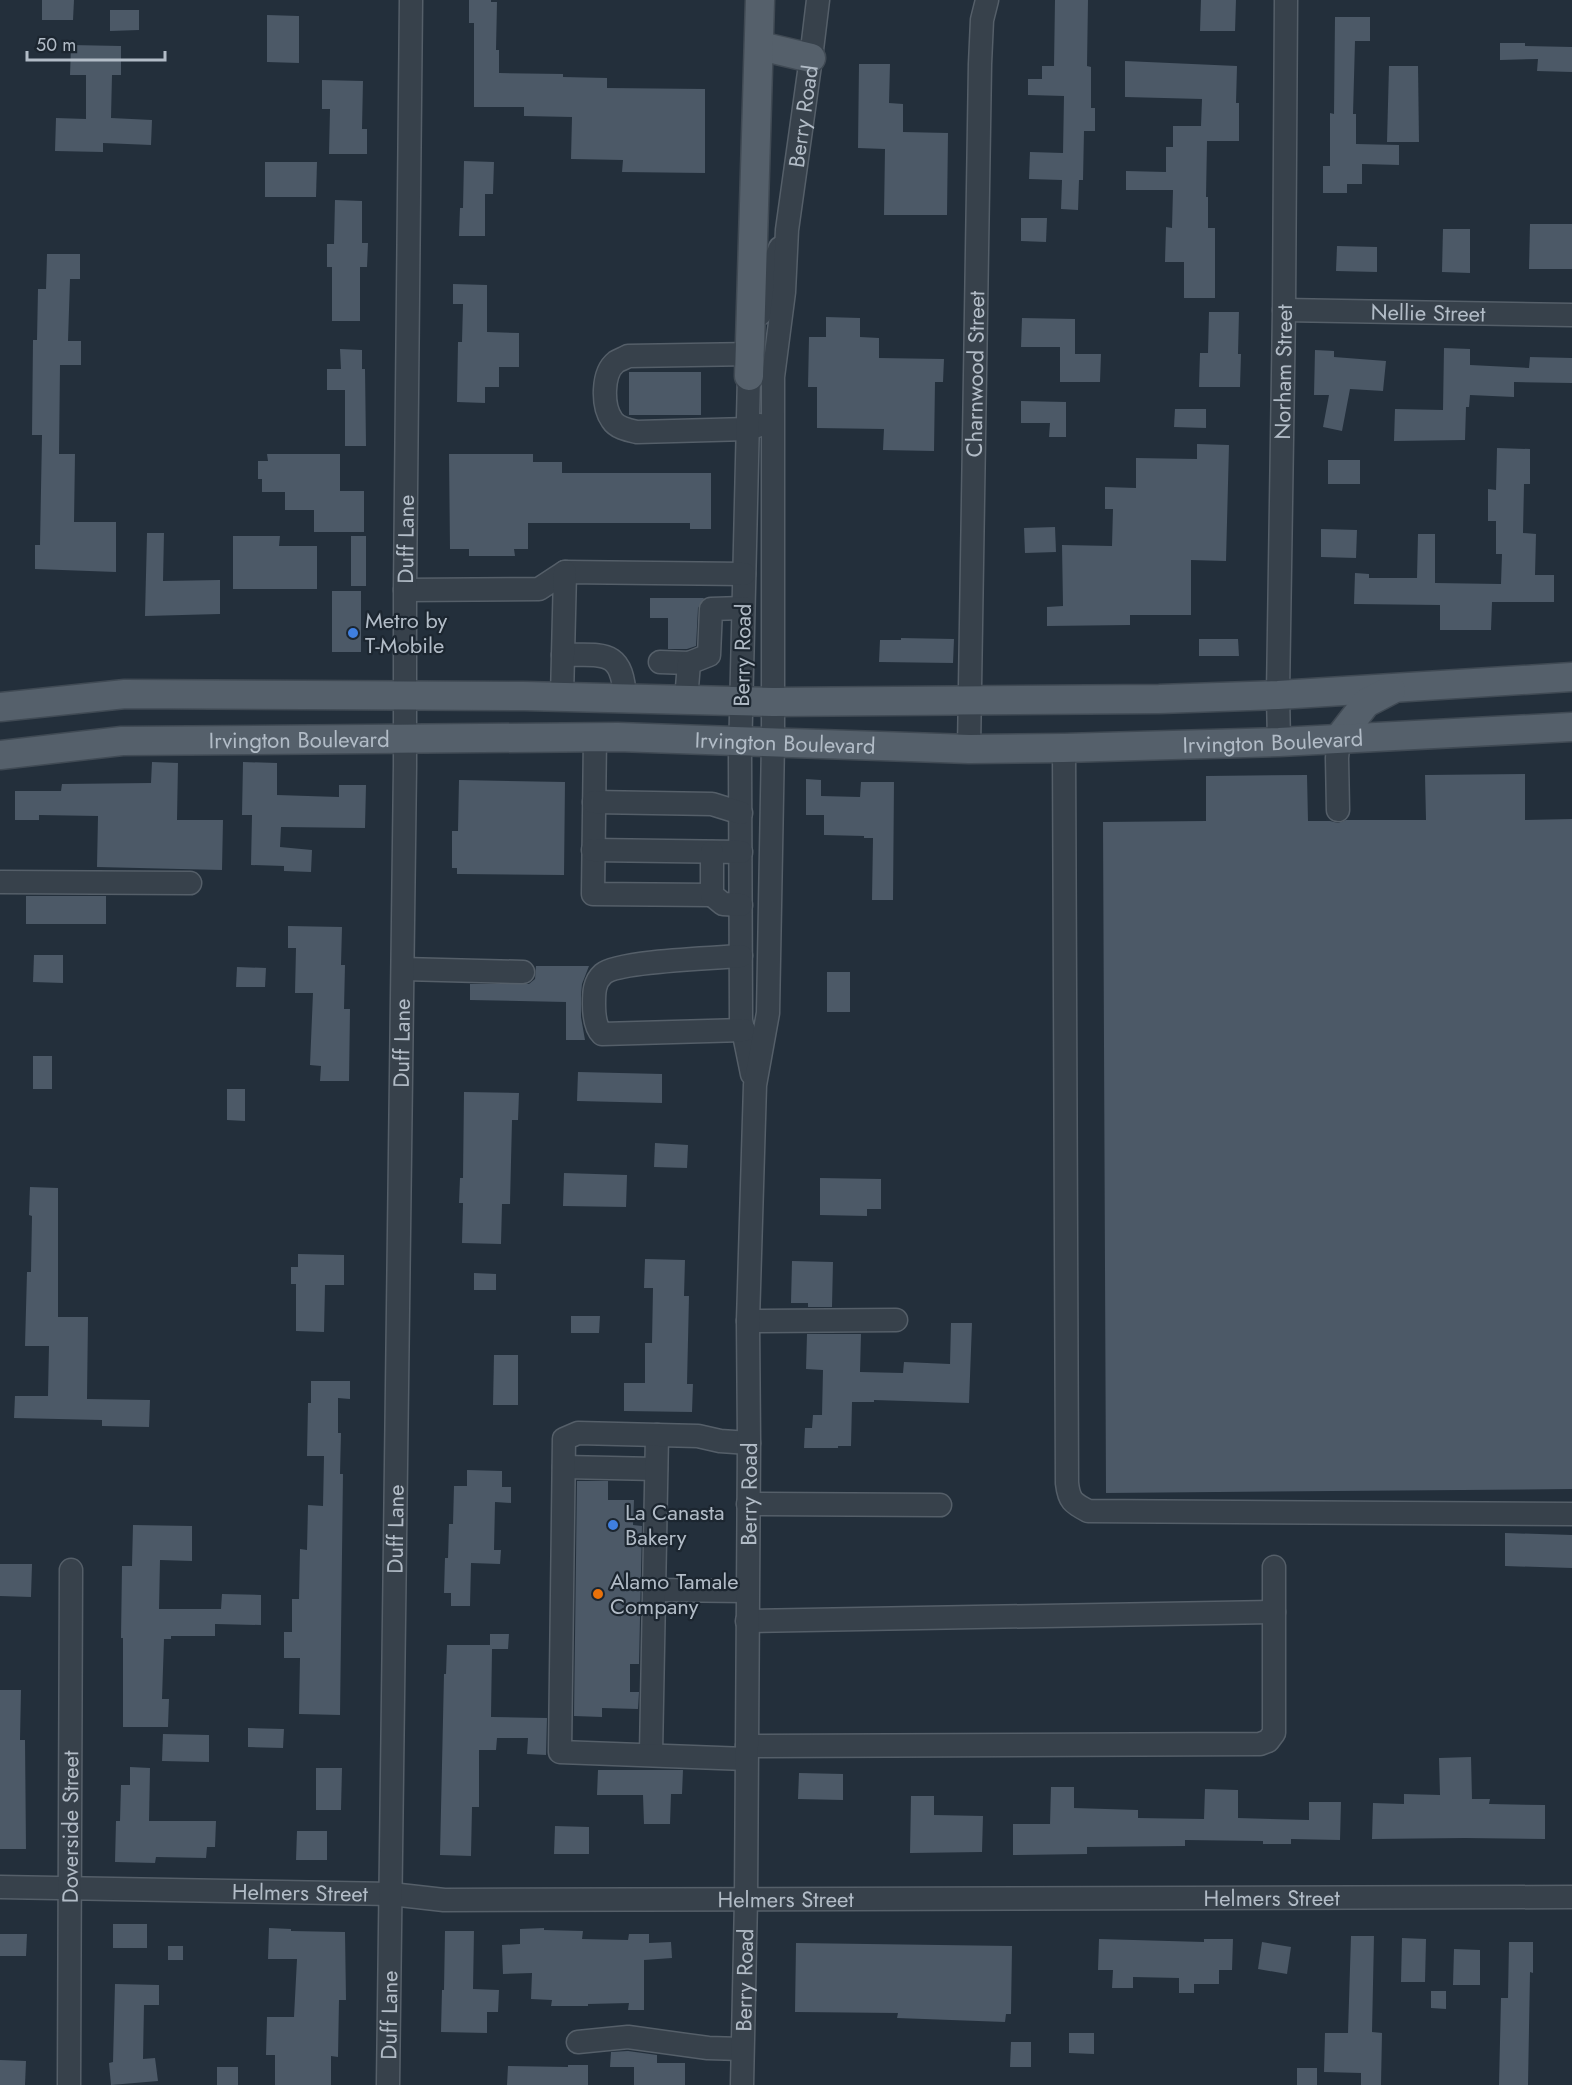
<svg xmlns="http://www.w3.org/2000/svg" width="1572" height="2085" font-family="Jost,sans-serif">
<style>
.building{fill:#4c5967}
.lines{fill:none;stroke-linecap:round;stroke-linejoin:round}
.minor-casing{stroke:#555f69;stroke-width:25}
.major-casing{stroke:#404a54;stroke-width:31}
.minor{stroke:#37414b;stroke-width:22}
.major{stroke:#55606b;stroke-width:28}
.shop-dot{fill:#3f7fe0;stroke:#1c2630;stroke-width:2}
.food-dot{fill:#e8710a;stroke:#1c2630;stroke-width:2}
.labels{text-anchor:middle;stroke-width:4.5;stroke-linejoin:round;paint-order:stroke}
.street-label{font-size:22px;fill:#b2bcc7;stroke:#1c2630}
.poi-label{font-size:22px;fill:#b2bcc7;stroke:#1c2630;text-anchor:start}
</style>
<rect width="100%" height="100%" fill="#232f3b"/>
<g class="building">
<path d="M42,0H74L73,20H42Z"/>
<path d="M469,0H491V2H497L496,50H499V73L563,74V77L607,78V88L705,89V173L622,172L623,160L571,159L572,117L524,116V107H474V23H469Z"/>
<path d="M1055,0H1088L1087,66L1091,67V108H1095V131H1084L1083,180H1079L1078,210L1061,209L1062,180L1029,179L1030,152L1063,153L1064,96L1028,95V79H1042V66H1054Z"/>
<path d="M1201,0H1236L1235,31H1200Z"/>
<path d="M110,10H139V30L110,31Z"/>
<path d="M267,15L299,16V63L267,62Z"/>
<path d="M1335,17H1370V41H1355L1353,114H1356V144L1399,145V165L1362,164V184H1347V193H1323V166H1330V113L1334,114Z"/>
<path d="M1500,43H1525V46L1572,47V72L1537,71L1538,59L1500,60Z"/>
<path d="M71,45L121,46V75H112L111,118L152,120L151,145L103,143V152L55,151L56,118L86,119V75H70Z"/>
<path d="M1125,61L1237,66L1236,103H1239V141H1207L1206,197H1208V228H1215V298H1184V262H1165L1166,227L1172,228L1173,190H1126V171L1166,172V147H1173V126H1201L1202,99L1125,97Z"/>
<path d="M859,64H890L889,103L903,104V132L948,133L947,215H884L885,149L858,148Z"/>
<path d="M1389,66H1418L1419,142H1387Z"/>
<path d="M322,80L363,81L362,129H367V154H329L330,109H322Z"/>
<path d="M464,161L494,162L493,194H485V236H459L460,208H463Z"/>
<path d="M265,162H317L316,197H265Z"/>
<path d="M335,200L362,201V243H368L367,267H360V321H332V267H327V244H334Z"/>
<path d="M1021,218H1047L1046,242L1021,241Z"/>
<path d="M1530,224H1572V269H1529Z"/>
<path d="M1443,229H1470V273L1442,272Z"/>
<path d="M1337,246L1377,247V272L1336,271Z"/>
<path d="M47,254H80V279H70L68,341H81V365H60L59,454H75L74,522H116V572L35,569V545H40L42,435H32L33,340H37L38,289H46Z"/>
<path d="M453,284L487,285V332L519,333V367H499V387H485V403L457,402L458,342H462L463,304H453Z"/>
<path d="M1209,312H1239L1238,354H1241L1240,387H1199L1200,353H1208Z"/>
<path d="M826,317L860,318V337L879,338V358L944,359L943,382H935L934,451L883,450L884,429L817,428V387H808L809,337H826Z"/>
<path d="M1022,318L1075,319V354H1101L1100,382H1060V347H1021Z"/>
<path d="M1444,348L1470,349V365L1529,368L1530,357L1572,358V383L1514,382V397L1470,395L1469,407H1466L1465,440L1394,441L1395,409L1443,410Z"/>
<path d="M340,349L362,350V369H365L366,446H345V390H327V369H341Z"/>
<path d="M1315,350L1334,351V357L1386,361L1383,391L1350,389L1342,431L1323,427L1329,395H1314Z"/>
<rect x="629" y="372" width="72" height="43"/>
<path d="M1021,401L1066,402V437H1049L1050,423H1021Z"/>
<path d="M1175,409H1206V428L1174,427Z"/>
<path d="M1197,444L1229,445L1226,561L1191,560V615H1130V625L1047,626V607L1063,606L1062,545L1112,546L1113,509H1105V487L1136,488V458L1197,459Z"/>
<path d="M1497,448L1530,449V484H1524L1523,533L1536,534L1535,575H1554V602H1492L1491,630H1440V605L1354,604L1355,573L1369,574V578H1417L1418,534H1435V583L1501,584L1502,554H1496V521H1488V489L1496,490Z"/>
<path d="M267,454H340V491H364V532H314V510H285V492H262V479H258V461H268Z"/>
<path d="M449,454H533V462H562V473H711V529H690V523H528V549H514L515,556H469V549H450Z"/>
<rect x="1328" y="460" width="32" height="24"/>
<path d="M1055,527L1056,552L1025,553L1024,528Z"/>
<path d="M1321,529L1357,530L1356,558L1321,557Z"/>
<path d="M147,533H164L163,581L220,580V614L145,616Z"/>
<path d="M233,536H280L279,546H317V589H233Z"/>
<rect x="351" y="536" width="15" height="50"/>
<rect x="332" y="591" width="29" height="61"/>
<path d="M650,598H704L698,608L696,646L687,649H668V618H650Z"/>
<path d="M901,638L954,639L953,663L879,662L880,640H901Z"/>
<path d="M1199,639H1238L1239,656H1199Z"/>
<path d="M152,762L178,763L177,820H223L222,870L97,867L98,816L39,815V820H15V791H61L62,784L151,783Z"/>
<path d="M243,762L277,763V795L339,797V785H366L365,828L281,827L280,847L312,850L311,872L284,871V866L251,865L252,815H242Z"/>
<path d="M1525,774V820L1572,819V1489L1106,1493L1103,822L1206,821V776L1307,775L1308,821H1330L1338,823L1346,820H1426L1425,775Z"/>
<path d="M806,779L821,780V796L860,797L861,782H894L893,900H872L873,838H864V836L824,835V815H806Z"/>
<path d="M459,780L565,782L564,875L457,874V868H452V831H458Z"/>
<rect x="26" y="896" width="80" height="28"/>
<path d="M288,926L342,927L341,965H345L344,1009H350L349,1081H320L321,1066L310,1065L313,993H295L296,948H288Z"/>
<path d="M34,955H63V983L33,982Z"/>
<path d="M536,966H589L582,984L581,995V1017L585,1040H566V1002L470,1000V984H529L535,979Z"/>
<path d="M237,967L266,968L265,987H236Z"/>
<rect x="827" y="972" width="23" height="40"/>
<rect x="33" y="1056" width="19" height="33"/>
<path d="M578,1072L662,1074V1103L577,1101Z"/>
<path d="M227,1089H245V1121L227,1120Z"/>
<path d="M464,1092L519,1093L518,1120H512L510,1204H502L501,1244L462,1243L463,1203H459L460,1178H463Z"/>
<path d="M655,1143L688,1145L687,1168L654,1167Z"/>
<path d="M564,1173L627,1175L626,1207L563,1206Z"/>
<path d="M820,1178L881,1179V1209H867V1216L820,1215Z"/>
<path d="M30,1187L58,1188V1317H88L87,1399L150,1400L149,1427L102,1426V1420L14,1418L15,1396H48L49,1346H25L27,1272H31L32,1216L29,1215Z"/>
<path d="M298,1254L344,1255V1285H325L324,1332L296,1331V1284H291V1267H298Z"/>
<path d="M645,1259L685,1260L684,1296H689L687,1384H693L692,1412L624,1411V1383H645V1343H652L653,1288H644Z"/>
<path d="M792,1261L833,1262L832,1307H808V1303H791Z"/>
<path d="M474,1273L496,1274V1290H474Z"/>
<path d="M571,1316H600L599,1333H571Z"/>
<path d="M951,1323H972L969,1403L874,1400V1402H852L851,1446H838V1448H804L805,1428H812L813,1415H822L823,1370L806,1369L807,1334H861L860,1372L903,1373L904,1362L950,1364Z"/>
<path d="M494,1355H518V1405H493Z"/>
<path d="M311,1381H350V1399L338,1398V1433H341L340,1474H343L340,1715L299,1714L300,1658H284V1632H292V1599H299L300,1549L307,1550L308,1505L323,1506L324,1456H307L308,1403H311Z"/>
<path d="M467,1470L502,1471V1487H511V1503L495,1502L494,1550H501L500,1564L471,1563L470,1606H451V1593H444L445,1558H448L449,1524H453L454,1486H467Z"/>
<path d="M577,1481H608V1500H634L633,1525L642,1526L639,1664H630V1692H639L638,1709L602,1708V1717L574,1716Z"/>
<path d="M133,1525L192,1526V1561L160,1560L159,1609H221L222,1594L261,1595V1625L215,1624V1636H171V1639H164L162,1699H169L168,1727H123V1638H121L122,1566H132Z"/>
<path d="M1505,1533L1572,1535V1568L1505,1566Z"/>
<path d="M0,1564H32L31,1597L0,1596Z"/>
<path d="M490,1634H509L508,1649H492L491,1717L547,1718L546,1755L527,1754L528,1738H497L496,1750H479V1807H472L471,1856L440,1855L444,1674H446L447,1645H490Z"/>
<path d="M0,1690H21L20,1740H25L26,1849H0Z"/>
<path d="M248,1728L284,1729L283,1748L248,1747Z"/>
<path d="M163,1734L209,1735V1762L162,1761Z"/>
<path d="M1471,1757L1472,1799H1490L1489,1804L1545,1805V1839L1465,1838L1372,1839L1373,1803L1404,1804V1794L1440,1795L1439,1758Z"/>
<path d="M130,1767L150,1768L149,1821H216L215,1847H207L206,1858L156,1857L155,1863L115,1862L116,1821H120L121,1785H130Z"/>
<path d="M316,1768H342L341,1810H316Z"/>
<path d="M598,1770H683L682,1794H671L670,1824H644L643,1795H597Z"/>
<path d="M799,1773L843,1774V1800L798,1799Z"/>
<path d="M1051,1787H1074V1808L1138,1810V1818L1204,1819L1205,1789L1238,1790V1818L1309,1820V1802H1341L1340,1840L1291,1839V1844H1263V1841L1185,1840V1846L1087,1847V1854L1013,1855V1824H1050Z"/>
<path d="M911,1796H934V1815L983,1816L982,1852L910,1853Z"/>
<path d="M555,1826L589,1827V1854H554Z"/>
<path d="M297,1831H327V1860H296Z"/>
<rect x="113" y="1924" width="34" height="24"/>
<path d="M269,1928L291,1929V1931L345,1932L346,2000H339L338,2057L331,2056V2085H275V2055H266L267,2017H294L297,1959H268Z"/>
<path d="M544,1928V1930L583,1931L582,1939L628,1940L629,1934H649V1943L671,1942L672,1958L644,1960V2010H628L629,2003L588,2004V2006H551L552,2000L531,1999L532,1973L503,1974L502,1945L520,1944V1929Z"/>
<path d="M445,1931H474L473,1989L499,1990L498,2012H487V2033L441,2032L442,1990H444Z"/>
<path d="M0,1934H27L26,1956H0Z"/>
<path d="M1351,1936H1374L1372,2032L1382,2033L1381,2085H1361V2073L1324,2072L1325,2033H1348Z"/>
<path d="M1402,1938L1426,1939L1425,1982H1401Z"/>
<path d="M1099,1939L1204,1942V1939H1233L1232,1970H1219V1984H1194V1993H1179V1978L1133,1977V1988H1112L1113,1970H1098Z"/>
<path d="M1262,1942L1291,1947L1287,1974L1258,1969Z"/>
<path d="M1509,1942H1533V1973L1530,1972L1528,2085H1499L1501,1998H1508Z"/>
<path d="M796,1943L1012,1946L1011,2014H1006L1005,2022L897,2018L898,2013L795,2012Z"/>
<rect x="168" y="1946" width="15" height="14"/>
<path d="M1454,1949L1480,1950V1985H1453Z"/>
<path d="M115,1984L159,1985V2005H144L143,2059L155,2058L158,2081L111,2085L109,2063L113,2062Z"/>
<path d="M1431,1991H1446V2009L1431,2008Z"/>
<path d="M1069,2033H1094V2054L1069,2053Z"/>
<path d="M1011,2042H1031V2067H1010Z"/>
<path d="M628,2051L657,2055V2063H685V2085H634V2067H610L611,2052Z"/>
<path d="M0,2060L26,2061L25,2085H0Z"/>
<path d="M568,2065H588V2085H507L508,2066L568,2067Z"/>
<rect x="217" y="2067" width="21" height="18"/>
<rect x="1297" y="2068" width="20" height="17"/>
</g>
<g class="lines">
<g class="minor-casing">
<g id="minor">
<path id="s1" d="M1284,310L1572,315"/>
<path d="M760,314L765,287L780,248"/>
<path d="M753,354L628,356C625,358 619,360 616,362C602,373 602,406 612,420C617,428 628,430 637,432L748,429L760,425"/>
<path d="M752,361L749,376L740,757L741,1020L752,1074"/>
<path d="M405,590L539,589L565,572L744,574"/>
<path d="M563,655C605,655 622,649 625,698"/>
<path d="M660,662L689,663"/>
<path d="M562,697L565,572"/>
<path d="M686,700L689,663L709,655L711,609L743,608"/>
<path d="M595,737L593,894L712,895"/>
<path id="s2" d="M1279,742L1278,695L1284,310L1286,0"/>
<path d="M1064,748L1067,1483C1069,1501 1073,1503 1088,1511L1572,1514"/>
<path id="s3" d="M969,749L980,64L982,20L987,0"/>
<path d="M594,802L712,804L741,813"/>
<path d="M1338,810L1337,758L1339,738"/>
<path d="M593,850L741,852"/>
<path d="M712,852V895L723,904L741,905"/>
<path d="M0,882L190,883"/>
<path d="M741,956C717,958 618,961 603,974C594,982 594,993 594,1004C594,1014 595,1027 602,1034L744,1030"/>
<path d="M403,969L523,972"/>
<path d="M748,1321L896,1320"/>
<path d="M564,1467L656,1469"/>
<path d="M748,1504L940,1505"/>
<path d="M654,1590L747,1591"/>
<path d="M747,1621L1274,1612"/>
<path d="M747,1746L1260,1744L1268,1741L1274,1733V1567"/>
<path d="M651,1754L657,1435"/>
<path d="M746,1759L560,1752L564,1439L578,1433L698,1436L720,1441L749,1443"/>
<path id="s4" d="M0,1887L391,1894L444,1900L1572,1897"/>
<path d="M578,2042L628,2037L708,2048L742,2049"/>
<path id="s5" d="M69,2085L71,1570"/>
<path id="s6" d="M388,2085L405,766V590L411,0"/>
<path id="s7" d="M742,2085L746,1899L749,1443L748,1321L755,1085L768,1013L773,742V377L784,292L787,230L811,58L818,0"/>
</g>
</g>
<g class="major-casing">
<g id="major">
<path d="M760,46L811,58"/>
<path d="M749,376L760,0"/>
<path d="M0,707L125,694L524,696L773,702L1159,699L1278,695L1572,677"/>
<path d="M1339,738L1366,703L1391,690"/>
<path id="s8" d="M0,755L122,741L618,737L969,749L1064,748L1279,742L1572,727"/>
</g>
</g>
<use href="#minor" class="minor"/>
<use href="#major" class="major"/>
</g>
<g class="shop-dot">
<circle cx="353" cy="633" r="6"/>
<circle cx="613" cy="1525" r="6"/>
</g>
<circle class="food-dot" cx="598" cy="1594" r="6"/>
<g class="labels">
<g class="street-label">
<text dy="8" stroke="none"><textPath href="#s7" startOffset="1972">Berry Road</textPath></text>
<text dy="8" stroke="none"><textPath href="#s1" startOffset="144">Nellie Street</textPath></text>
<text dy="8" stroke="none"><textPath href="#s2" startOffset="370">Norham Street</textPath></text>
<text dy="8" stroke="none"><textPath href="#s3" startOffset="375">Charnwood Street</textPath></text>
<text dy="8" stroke="none"><textPath href="#s6" startOffset="1546">Duff Lane</textPath></text>
<text transform="translate(742 655) rotate(-89)" y="8">Berry Road</text>
<text dy="8" stroke="none"><textPath href="#s8" startOffset="300">Irvington Boulevard</textPath></text>
<text dy="8" stroke="none"><textPath href="#s8" startOffset="1274">Irvington Boulevard</textPath></text>
<text dy="8" stroke="none"><textPath href="#s8" startOffset="786">Irvington Boulevard</textPath></text>
<text dy="8" stroke="none"><textPath href="#s6" startOffset="1042">Duff Lane</textPath></text>
<text dy="8" stroke="none"><textPath href="#s7" startOffset="591">Berry Road</textPath></text>
<text dy="8" stroke="none"><textPath href="#s6" startOffset="556">Duff Lane</textPath></text>
<text dy="8" stroke="none"><textPath href="#s5" startOffset="258">Doverside Street</textPath></text>
<text dy="8" stroke="none"><textPath href="#s4" startOffset="300">Helmers Street</textPath></text>
<text dy="8" stroke="none"><textPath href="#s4" startOffset="1272">Helmers Street</textPath></text>
<text dy="8" stroke="none"><textPath href="#s4" startOffset="786">Helmers Street</textPath></text>
<text dy="8" stroke="none"><textPath href="#s7" startOffset="105">Berry Road</textPath></text>
<text dy="8" stroke="none"><textPath href="#s6" startOffset="70">Duff Lane</textPath></text>
</g>
<g class="poi-label">
<text x="365" y="628">Metro by<tspan x="365" dy="25">T-Mobile</tspan></text>
<text x="625" y="1520">La Canasta<tspan x="625" dy="25">Bakery</tspan></text>
<text x="610" y="1589">Alamo Tamale<tspan x="610" dy="25">Company</tspan></text>
</g>
</g>
<path d="M27 51v9h138v-9" fill="none" stroke="#b2bcc7" stroke-width="3"/>
<text x="36" y="51" font-size="18" fill="#b2bcc7" stroke="#1c2630" stroke-width="4.5" paint-order="stroke">50 m</text>
</svg>
